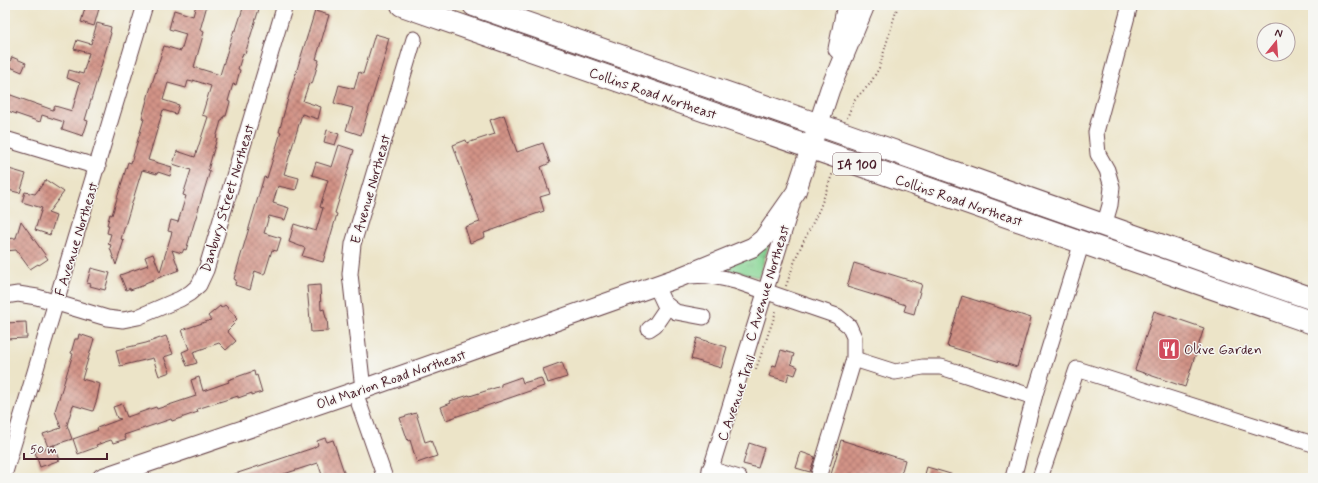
<svg xmlns="http://www.w3.org/2000/svg" width="1318" height="483" font-family="Mynerve,sans-serif">
<style>
.grass{fill:url(#grass-tufts);stroke:#687a60}
.building{fill:url(#building-cross-hatch)}
.lines{fill:none;stroke-linecap:round;stroke-linejoin:round}
.minor-casing{stroke:#623d43;stroke-width:17}
.major-casing{stroke:#623d43;stroke-width:21}
.highway-casing{stroke:#623d43;stroke-width:24}
.path{stroke:#623d43;stroke-width:2;stroke-dasharray:1 3;stroke-linecap:butt}
.minor{stroke:#fff;stroke-width:15}
.major{stroke:#fff;stroke-width:19}
.highway{stroke:#fff;stroke-width:22}
.labels{text-anchor:middle;stroke-width:3;stroke-linejoin:round;paint-order:stroke}
.shield{fill:#f6f6f2;stroke:#7e6067;stroke-width:1}
.shield-label{font-size:13px;font-weight:bold;fill:#4a1f2b}
.street-label{font-size:14px;fill:#4a1f2b;stroke:#f6f6f2}
.poi-label{font-size:14px;fill:#4a1f2b;stroke:#f6f6f2;text-anchor:start}
</style>
<defs>
<pattern id="grass-tufts" width="24" height="20" patternUnits="userSpaceOnUse"><rect width="24" height="20" fill="#87d594"/><path d="M3 7l-1-3M5 7V3M7 7l1-3M15 17l-1-3M17 17v-4M19 17l1-3" fill="none" stroke="#76b680"/></pattern>
<pattern id="building-cross-hatch" width="8" height="8" patternUnits="userSpaceOnUse"><rect width="8" height="8" fill="#d29386"/><path d="M0 0l8 8M0 8l8-8" fill="none" stroke="#ac776e"/></pattern>
</defs>
<rect width="100%" height="100%" fill="#f6f6f2"/>
<filter id="ink" filterUnits="userSpaceOnUse"><feTurbulence type="fractalNoise" baseFrequency=".025" numOctaves="2"/><feDisplacementMap in="SourceGraphic" scale="8" xChannelSelector="R" yChannelSelector="G"/><feConvolveMatrix kernelMatrix="1 2 1 2 8 2 1 2 1" color-interpolation-filters="sRGB"/></filter>
<filter id="wash" filterUnits="userSpaceOnUse"><feTurbulence type="fractalNoise" baseFrequency=".012" numOctaves="4" result="noise"/><feDisplacementMap in="SourceGraphic" scale="16" xChannelSelector="R" yChannelSelector="G"/><feGaussianBlur stdDeviation="0.9" result="paint"/><feColorMatrix in="noise" values="0 0 0 0 0 0 0 0 0 0 0 0 0 0 0 0 0 1.4 0 .05"/><feComposite in="paint" operator="in"/></filter>
<g filter="url(#wash)">
<rect width="100%" height="100%" fill="#ece4c8"/>
<path class="grass" d="M769,244L759,276L757,277L740,272L713,268Z"/>
<g id="blocks">
<g class="building">
<path d="M86,5H100L94,26L81,22Z"/>
<path d="M196,5H207L200,30L204,32L194,67L220,75L234,30H236L244,5L259,9L245,54L243,53L238,69L240,70L236,85L233,84L228,101L230,102L226,116H224L222,121H221L216,138H217L208,170L210,171L186,250L184,249L182,253L172,250L179,270L150,281L145,283V285L130,290V288L126,290L120,275L148,265L145,257L153,254L160,272L172,232L168,231L171,220L178,222L186,196L183,195L191,170L173,164L177,151L195,157L208,117L202,115L211,86L193,80V82L188,81L186,88L168,83L163,100L179,105L176,114L163,110L148,160L172,167L170,176L158,172L157,174L142,170L121,239L124,240L116,265L110,248L111,245L108,244L111,234L107,233L109,225H107L110,214L112,215L128,162L131,163L144,119L142,118L149,93L164,46L181,51L186,34L169,29L174,10L193,16Z"/>
<path d="M315,11L329,15L316,59L319,60L312,84L309,83L303,101L321,107L318,119L302,114L284,174L299,178L296,190L278,186L273,203L289,208L285,220L269,216L264,233L281,238L277,251L272,250L265,273L263,274L255,271L250,290L235,285L236,280L234,279L264,177L267,178L281,132H279L287,102Z"/>
<path d="M97,23L111,27L110,32L111,33L85,120L88,121L83,136L62,129L64,122L42,115L40,122L5,110V93L53,110L55,106L72,111L80,83L67,78L69,70L83,74L89,53L74,49L77,40L91,44Z"/>
<path d="M375,34L389,38L386,49H387L361,135L346,130L353,108L334,103L339,85L354,89L359,72L363,74Z"/>
<path d="M12,57L26,63L22,72L8,66Z"/>
<path d="M504,115L517,152L543,143L550,163L541,167L550,194L540,197L544,211L504,225V226L484,233L485,237L470,243L465,227L480,222L453,145L466,140L467,143L495,134L490,120Z"/>
<path d="M327,130L339,134L335,145L324,142Z"/>
<path d="M339,145L354,150L335,213L337,214L323,262L302,256L305,248L289,242L294,224L316,231L323,208L320,207L328,180L312,175L316,162L332,167Z"/>
<path d="M9,169L26,174L20,193L8,190L9,185L5,184Z"/>
<path d="M46,180L64,192L48,213L56,216L50,235L35,230L42,208L22,202L25,192L35,194Z"/>
<path d="M21,221L48,259L39,265L38,264L30,269L16,250L5,251V239L16,238Z"/>
<path d="M854,263L922,284L914,314L904,311L906,305L847,287Z"/>
<path d="M91,268L110,273L105,290L90,286L91,284L87,283Z"/>
<path d="M320,285L321,310L324,309L326,318H327L328,331L311,332L307,286Z"/>
<path d="M962,296L1031,318L1017,367L947,346Z"/>
<path d="M225,305L236,317H235L237,319L233,323L234,324L227,331L236,341L226,350L219,343L193,352L197,363L187,366L182,352L189,349L182,330L211,320L208,316L220,306L221,308Z"/>
<path d="M1154,311L1204,328L1185,387L1135,370Z"/>
<path d="M26,322L27,338L5,339V323Z"/>
<path d="M79,334L94,339L82,379L100,384L97,399L93,411L73,405L67,425L72,439L48,447L43,434L61,428L55,411L73,354L71,353L75,339H78Z"/>
<path d="M166,336L173,354L164,357L170,372L159,376L153,358L120,366L116,350L146,343Z"/>
<path d="M697,338L727,347L721,368L691,359Z"/>
<path d="M781,350L794,354L791,364L798,367L795,375L789,373L787,381L769,376L773,365L776,366Z"/>
<path d="M562,362L567,377L548,383L543,369Z"/>
<path d="M254,371L255,376L257,375L262,392L252,395V393L238,398V396L197,409L198,412L172,421L171,419L124,435L126,439L113,443L111,440L96,445L97,447L78,454L73,439L98,430L97,428L121,419L117,418L113,407L122,404L127,417L156,407L157,409L196,396L191,380L199,377L203,391L229,382L228,380Z"/>
<path d="M521,377L523,383L541,378L544,386L446,420L441,407L451,403L450,401L469,395L470,396L501,386V384Z"/>
<path d="M416,413L425,442L431,440L437,456L417,463L410,440L408,441L400,418Z"/>
<path d="M325,438L327,442L333,440L346,478H323L318,463L284,474L286,478H230L229,476L313,448L318,445L317,441Z"/>
<path d="M841,440L905,460L900,478H830Z"/>
<path d="M749,443L764,448L758,468L743,464Z"/>
<path d="M54,445L60,460L40,467L35,452Z"/>
<path d="M801,452L815,457L810,472L796,468Z"/>
<path d="M927,467L957,476V478H924Z"/>
</g>
</g>
</g>
<g filter="url(#ink)">
<use href="#blocks" fill-opacity="0" stroke="#623d43" stroke-width="1"/>
<g class="lines">
<g class="minor-casing">
<g id="minor">
<path d="M5,139L98,167"/>
<path d="M1104,226L1110,205L1112,187L1107,170L1098,154L1096,132L1130,5"/>
<path d="M689,276C705,274 720,277 735,281L837,316L849,326L854,337V359L818,478"/>
<path d="M656,286L664,303L676,312L703,317"/>
<path d="M5,296L18,294L37,297L107,318L123,320L138,317L180,299L190,293L199,285L206,270L285,5"/>
<path d="M649,329L655,325L668,306"/>
<path d="M854,359L895,372L923,367H941L1034,397"/>
<path d="M363,389L350,274L353,244L414,39"/>
<path d="M355,392L385,478"/>
<path d="M710,469L739,478"/>
<path d="M5,472L145,5"/>
<path d="M708,478L792,205"/>
<path d="M1013,478L1035,394L1082,242"/>
<path d="M1040,478L1077,369L1313,444"/>
</g>
</g>
<g class="major-casing">
<g id="major">
<path d="M838,49L847,5"/>
<path d="M102,478L363,389L680,277L753,247L763,239L796,192L830,89L865,5"/>
</g>
</g>
<g class="highway-casing">
<g id="highway">
<path d="M402,5L1313,323"/>
<path d="M474,5L842,133L1313,299"/>
</g>
</g>
<g class="path">
<path d="M847,118L854,100L870,84L879,68L898,5"/>
<path d="M786,286L797,255L820,208L833,172"/>
<path d="M756,369L777,309"/>
</g>
<use href="#minor" class="minor"/>
<use href="#major" class="major"/>
<use href="#highway" class="highway"/>
</g>
</g>
<defs>
<g id="restaurant-square" transform="scale(1.15)"><rect x="-9" y="-9" width="18" height="18" rx="4" fill="#d1495b" stroke="#f6f6f2"/><path d="M-5-6h1v4h1v-4h1v4h1v-4h1v5L-1.5 .5V6h-2V.5L-5-1ZM5-6V6H3V1.5H1.5Q1.5-4 5-6Z" fill="#fff"/></g>
</defs>
<g fill-rule="evenodd">
<use href="#restaurant-square" x="1169" y="349"/>
</g>
<g class="labels">
<rect class="shield" x="833" y="153" width="48" height="22" rx="3"/>
<g class="shield-label">
<text x="857" y="169">IA 100</text>
</g>
<g class="street-label">
<text transform="translate(653 93) rotate(19)" y="5">Collins Road Northeast</text>
<text transform="translate(370 189) rotate(-74)" y="5">E Avenue Northeast</text>
<text transform="translate(227 198) rotate(-73)" y="5">Danbury Street Northeast</text>
<text transform="translate(959 200) rotate(19)" y="5">Collins Road Northeast</text>
<text transform="translate(76 239) rotate(-73)" y="5">F Avenue Northeast</text>
<text transform="translate(767 283) rotate(-73)" y="5">C Avenue Northeast</text>
<text transform="translate(391 379) rotate(-19)" y="5">Old Marion Road Northeast</text>
<text transform="translate(736 398) rotate(-71)" y="5">C Avenue Trail</text>
</g>
<g class="poi-label">
<text x="1184" y="354">Olive Garden</text>
</g>
</g>
<rect width="1318" height="483" fill="none" stroke="#f6f6f2" stroke-width="20"/>
<g transform="translate(1276 42) rotate(17)"><circle r="19" fill="#f6f6f2" stroke="#b1a0a2"/>
<path d="M0-3L7 15L0 10L-7 15Z" fill="#d1495b"/>
<text y="-6" font-size="11" font-weight="bold" text-anchor="middle" fill="#4a1f2b">N</text>
</g>
<path d="M24 453v6h83v-6" fill="none" stroke="#4a1f2b" stroke-width="2"/>
<text x="30" y="453" font-size="12" fill="#4a1f2b" stroke="#f6f6f2" stroke-width="3" paint-order="stroke">50 m</text>
</svg>
